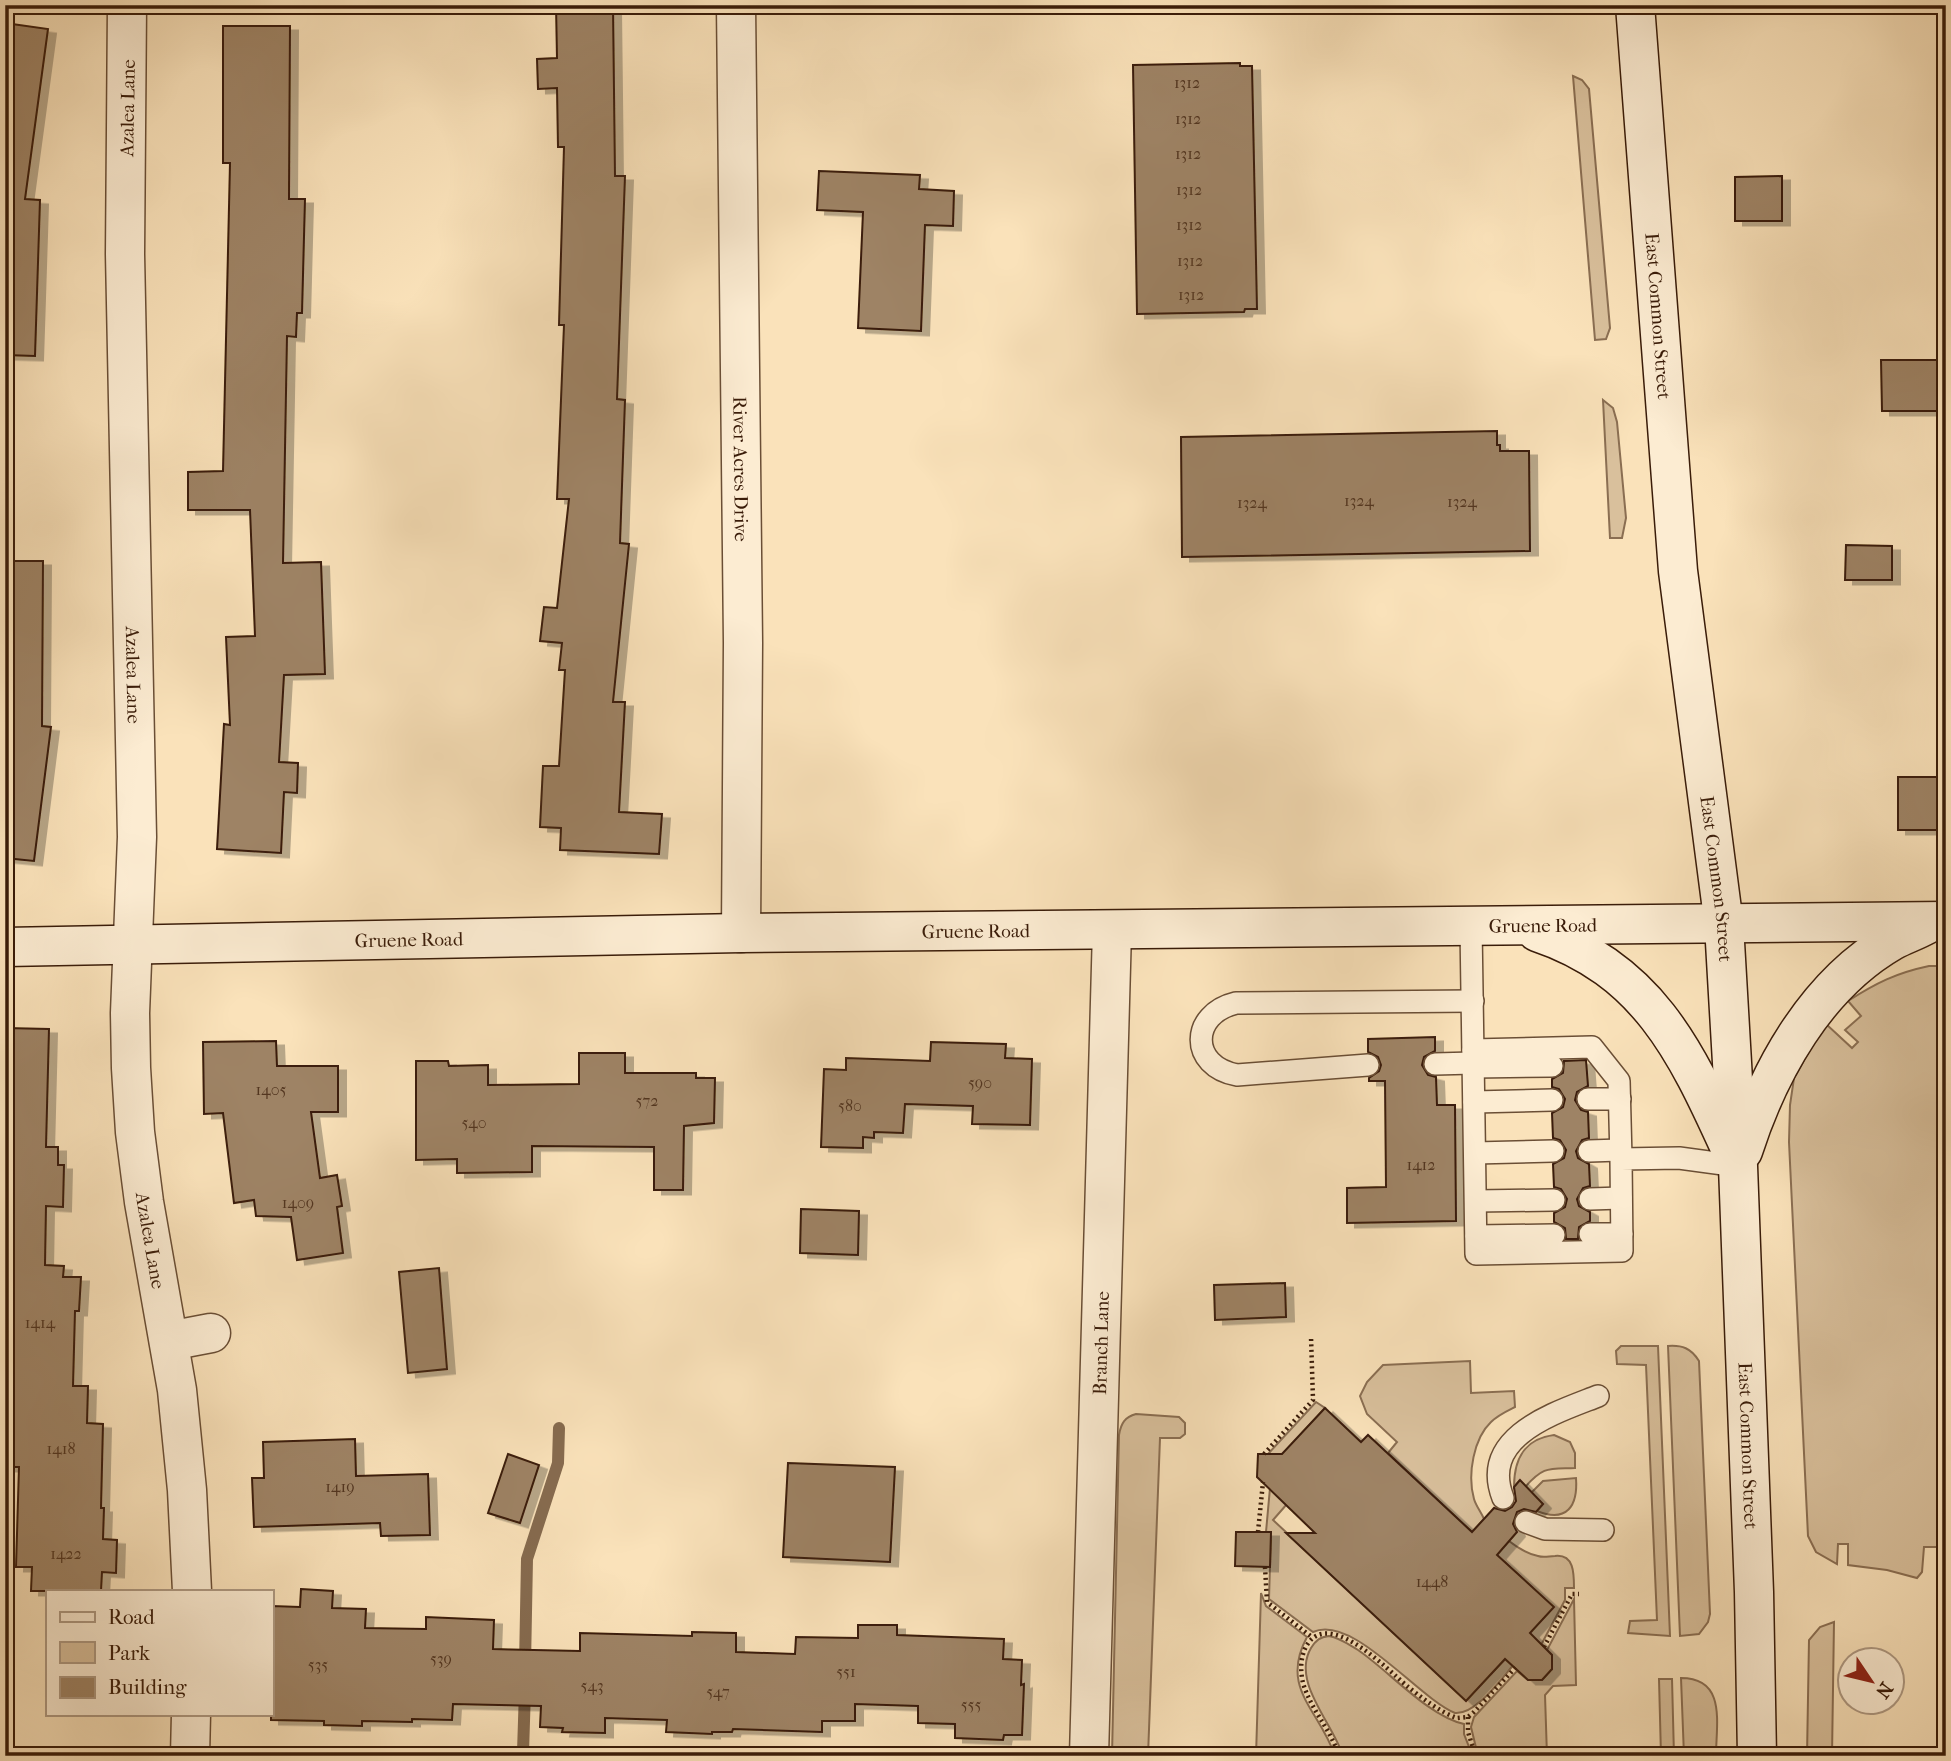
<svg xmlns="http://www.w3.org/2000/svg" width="1951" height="1761" font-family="'IM FELL French Canon',serif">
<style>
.green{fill:#d9c09c;stroke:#8a6e52;stroke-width:2}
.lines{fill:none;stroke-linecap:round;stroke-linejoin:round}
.stream{stroke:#866b4f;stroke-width:12}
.building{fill:#9e8365;stroke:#3a1c09;stroke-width:2;filter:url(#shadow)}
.lane-casing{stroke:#6a4e35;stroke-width:24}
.street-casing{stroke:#6a4e35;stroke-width:41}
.secondary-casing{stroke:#3a1c09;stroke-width:41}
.path{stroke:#3a1c09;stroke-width:4.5;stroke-dasharray:2 3.5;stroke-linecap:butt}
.lane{stroke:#fcecd2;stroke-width:21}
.street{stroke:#fcecd2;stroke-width:38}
.secondary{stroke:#fcecd2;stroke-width:38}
.labels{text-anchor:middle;stroke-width:7;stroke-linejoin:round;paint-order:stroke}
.number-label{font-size:16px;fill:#533620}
.street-label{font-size:19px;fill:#3a1c09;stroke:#fcecd2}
</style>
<defs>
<filter id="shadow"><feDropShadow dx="8" dy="4.5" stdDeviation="0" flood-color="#0004"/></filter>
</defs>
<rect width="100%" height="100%" fill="#fae2ba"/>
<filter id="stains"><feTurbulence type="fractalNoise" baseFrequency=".00286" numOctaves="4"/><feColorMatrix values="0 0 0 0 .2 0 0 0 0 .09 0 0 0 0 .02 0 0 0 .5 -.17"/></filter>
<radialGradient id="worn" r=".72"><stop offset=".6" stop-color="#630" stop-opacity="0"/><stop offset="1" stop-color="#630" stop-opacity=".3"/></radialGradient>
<g class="green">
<path d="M1573,76L1582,80L1589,89L1610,328L1606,339L1595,340Z"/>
<path d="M1603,400L1613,408L1617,422L1626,518L1622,538H1610Z"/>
<path d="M1929,966H1946V1547H1924L1922,1572L1917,1578L1887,1570L1848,1565V1544H1838L1837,1564L1816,1552L1808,1536L1789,1142L1790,1105L1794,1078L1825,1023L1852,1048L1858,1042L1845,1030L1861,1016L1848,1001C1876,983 1896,973 1929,966Z"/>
<path d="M1621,1346H1658L1670,1636L1628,1633L1630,1621L1657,1620L1646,1365L1617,1364L1616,1351Z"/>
<path d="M1668,1346C1682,1345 1691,1348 1699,1361L1710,1614L1708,1622L1699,1634L1680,1636Z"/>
<path d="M1470,1361L1471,1393L1514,1391L1515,1407C1507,1411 1498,1415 1491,1422C1474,1438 1467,1474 1474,1499C1476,1506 1481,1512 1484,1519L1472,1532L1388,1453L1397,1442L1367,1414L1360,1396L1367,1382L1383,1365Z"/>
<path d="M1316,1402L1325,1408L1282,1455L1268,1454Z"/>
<path d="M1136,1414L1179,1417L1185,1423V1434L1180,1438H1160L1148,1756H1112L1119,1435C1121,1423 1125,1417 1136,1414Z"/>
<path d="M1554,1435L1570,1442L1575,1453V1468C1548,1469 1544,1466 1525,1487L1519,1481L1514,1487C1514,1459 1524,1439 1554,1435Z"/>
<path d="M1576,1478C1578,1506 1567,1523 1537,1511L1543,1504L1531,1493L1543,1481Z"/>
<path d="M1270,1488L1287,1504L1273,1520L1466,1700L1512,1652L1517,1661C1503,1676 1477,1715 1455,1713C1418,1698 1353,1614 1313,1632L1269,1599L1271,1533L1266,1532Z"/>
<path d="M1509,1541C1518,1548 1527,1554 1538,1556C1544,1558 1549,1556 1555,1556C1574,1554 1574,1573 1574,1588H1565V1600L1541,1645L1522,1641L1553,1607L1496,1554Z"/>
<path d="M1261,1593L1266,1606L1307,1637C1279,1689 1320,1710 1335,1756H1256Z"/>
<path d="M1574,1599L1576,1685L1553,1686L1545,1695L1547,1756H1478L1471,1727L1474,1717L1517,1671L1528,1680H1542L1552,1669V1655L1547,1650Z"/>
<path d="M1834,1622L1832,1756H1807L1809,1640L1820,1627Z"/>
<path d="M1329,1636C1340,1638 1348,1644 1358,1650C1389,1671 1428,1716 1464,1724V1734L1471,1752L1469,1756H1343C1333,1723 1291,1682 1311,1648C1316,1640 1320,1637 1329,1636Z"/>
<path d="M1681,1678C1727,1678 1716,1724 1716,1756H1684Z"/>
<path d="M1659,1679H1672L1674,1756H1661Z"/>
</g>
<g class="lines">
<g class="stream">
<path d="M525,1665L527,1559L558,1463L559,1428"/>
<path d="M523,1752L525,1690"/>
</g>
</g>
<g class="building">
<path d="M556,5H613L615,176H625L617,399L625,400L620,543L629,544L613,702H625L619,812L662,814L659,854L560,850L561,828L540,827L543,766H559L565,670H559L562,643L540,641L544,607L557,608L569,499H557L564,325H559L564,147H558L557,88L538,89L537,59L557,58Z"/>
<path d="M5,23L48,29L25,199L40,200L35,356L5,355Z"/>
<path d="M223,26H290L289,199H305L302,313H297L296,337L287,336L283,563L321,562L325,674L284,675L279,762L298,763L297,793L284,792L281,853L217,849L224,724L230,725L226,637L255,636L250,510H188V472L223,471L230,163H223Z"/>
<path d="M1240,63V66H1252L1257,309H1245L1244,312L1137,314L1133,65Z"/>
<path d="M819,171L920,175L919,189L954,191L953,226L925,225L921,331L858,328L863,212L817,210Z"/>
<path d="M1782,176V221H1735V177Z"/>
<path d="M1881,360H1946V411H1882Z"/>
<path d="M1497,431V445H1500V451H1529L1530,551L1182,557L1181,437Z"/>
<path d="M1846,545L1892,546V580H1845Z"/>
<path d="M5,561H43L42,726L51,727L34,861L5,858Z"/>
<rect x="1898" y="777" width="48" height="53"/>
<path d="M5,1028L49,1029L46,1147H58V1165H64L63,1207L46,1206L45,1265L64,1266L63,1277H81L79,1311H75L73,1386H88L87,1423L103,1424L101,1508H104L103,1539L117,1540L116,1573L102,1572L101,1591H31L32,1567H16L19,1467H5Z"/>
<path d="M1435,1037V1051L1424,1057L1422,1065L1428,1075L1436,1077L1437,1105H1455L1456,1221L1347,1223V1188L1386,1187L1385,1081H1369V1078L1379,1071L1381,1065L1378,1057L1368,1052V1039Z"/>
<path d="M276,1041L277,1066H338V1112H311L320,1178L337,1175L342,1206L337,1207L343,1253L297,1260L291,1217L256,1216L254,1200L234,1203L223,1113L204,1114L203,1042Z"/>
<path d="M931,1042L1006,1044L1005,1058L1032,1059L1030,1125L972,1124L973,1106L905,1104L903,1133L874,1132V1138L863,1137V1148L821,1147L824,1069L846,1070V1058L930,1061Z"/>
<path d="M579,1053H625V1073H696V1078H715L714,1123L684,1126L683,1190H654V1147L532,1146V1172L457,1173V1159L416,1160V1061H448L449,1066L488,1065V1085L579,1084Z"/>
<path d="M1586,1060L1588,1086L1577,1092L1575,1100L1581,1110L1588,1112L1589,1138L1582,1140L1576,1151L1578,1158L1589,1164L1590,1186L1583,1188L1577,1199L1579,1206L1590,1212V1221L1579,1227L1578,1239H1566L1565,1228L1554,1222V1213L1565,1207L1567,1199L1561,1189L1554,1187L1553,1164L1564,1158L1566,1150L1560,1140L1553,1138L1552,1113L1563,1107L1565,1099L1559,1089L1552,1087V1079L1563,1073L1564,1061Z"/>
<path d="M801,1209L859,1211L858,1255L800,1253Z"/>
<path d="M439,1268L447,1369L408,1373L399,1272Z"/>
<path d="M1285,1283L1286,1317L1215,1320L1214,1285Z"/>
<path d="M1325,1408L1361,1442L1368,1435L1472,1532L1494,1508L1505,1511L1512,1507L1516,1501L1514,1487L1520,1480L1543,1504L1536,1512L1524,1509L1517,1512L1513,1524L1517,1532L1497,1555L1554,1607L1530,1633L1552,1655V1669L1542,1680H1528L1505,1659L1466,1701L1286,1533H1315L1257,1477L1258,1454H1282Z"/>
<path d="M355,1439L356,1476L428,1474L430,1535L381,1536L380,1523L254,1527L252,1478H264L263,1442Z"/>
<path d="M508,1454L539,1465L520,1523L488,1513Z"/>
<path d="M788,1463L895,1467L890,1562L783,1557Z"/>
<path d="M1236,1532H1271L1270,1567L1235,1566Z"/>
<path d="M301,1589L333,1591L332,1608L366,1609L365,1628L426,1629V1617L494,1620L493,1649L580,1651V1633L692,1636V1632L736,1633V1652L795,1654L796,1637L858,1638V1625H897V1635L1004,1639L1003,1659L1022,1660L1021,1685L1024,1684L1022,1735H1004L1003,1740L955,1738V1724L918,1723V1706L855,1704V1721H822V1732L733,1729L732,1732H712V1734L666,1732L667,1720L605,1718V1733L562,1732L563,1728L540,1727L541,1706L453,1704L452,1720L412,1719V1722L362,1721V1726L324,1725V1721L271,1720L272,1606L300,1607Z"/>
</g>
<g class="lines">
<g class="lane-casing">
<g id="lane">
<path d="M1471,927L1476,1254L1622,1251L1621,1159L1679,1158L1738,1166"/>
<path d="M1473,1050L1592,1047L1619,1081L1621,1159"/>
<path d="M1435,1064L1473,1063"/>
<path d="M1368,1065L1237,1075C1189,1066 1190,1014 1236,1003L1473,1001"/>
<path d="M1474,1067L1552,1066"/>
<path d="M1588,1099H1620"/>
<path d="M1474,1102L1552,1100"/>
<path d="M1589,1151L1620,1150"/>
<path d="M1475,1153L1553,1151"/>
<path d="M1590,1199L1621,1198"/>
<path d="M1476,1201L1554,1200"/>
<path d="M1590,1234H1622"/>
<path d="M1476,1236L1554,1235"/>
<path d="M1503,1498C1479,1436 1555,1413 1598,1396"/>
<path d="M1526,1522L1545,1529L1603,1530"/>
</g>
</g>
<g class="street-casing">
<g id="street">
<path id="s1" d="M127,5L125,254L137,837L130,1013L131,1068L135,1132L144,1202L177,1390L187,1490L192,1591"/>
<path id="s2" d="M736,5L743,643L741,933"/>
<path d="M169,1341L211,1333"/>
<path d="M190,1756L191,1714"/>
<path id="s3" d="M1089,1756L1112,930"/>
</g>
</g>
<g class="secondary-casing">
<g id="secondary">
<path id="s4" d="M1635,5L1678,571L1724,925L1738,1166L1754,1592L1757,1756"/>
<path d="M1537,932C1647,969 1685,1049 1730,1148"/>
<path id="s5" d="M5,947L741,933L1946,921"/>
<path d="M1743,1151C1769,1070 1816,985 1892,941C1903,935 1915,931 1926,925"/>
</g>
</g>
<g class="path">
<path d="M1264,1454L1313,1400L1311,1337"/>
<path d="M1258,1532L1263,1482"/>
<path d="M1265,1567L1267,1602L1313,1638"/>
<path d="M1544,1647L1572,1594H1579"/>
<path d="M1468,1717V1732L1474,1751L1473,1756"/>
<path d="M1339,1756C1330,1728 1311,1710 1303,1683C1300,1670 1300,1654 1309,1642C1333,1612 1388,1670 1407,1686C1422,1698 1440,1712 1457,1718L1468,1717L1474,1712L1517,1666"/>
</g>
<use href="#lane" class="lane"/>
<use href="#street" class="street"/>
<use href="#secondary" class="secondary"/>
</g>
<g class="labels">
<g class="number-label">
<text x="1187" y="88">1312</text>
<text x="1188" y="124">1312</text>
<text x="1188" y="159">1312</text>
<text x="1189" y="195">1312</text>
<text x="1189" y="230">1312</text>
<text x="1190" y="266">1312</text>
<text x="1191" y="300">1312</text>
<text x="1359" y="506">1324</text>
<text x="1462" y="507">1324</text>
<text x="1252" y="508">1324</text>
<text x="980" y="1088">590</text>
<text x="271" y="1095">1405</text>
<text x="647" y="1106">572</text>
<text x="850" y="1111">580</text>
<text x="474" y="1128">540</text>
<text x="1421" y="1170">1412</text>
<text x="298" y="1208">1409</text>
<text x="40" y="1328">1414</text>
<text x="61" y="1454">1418</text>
<text x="340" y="1492">1419</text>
<text x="66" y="1559">1422</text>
<text x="1432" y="1587">1448</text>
<text x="441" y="1664">539</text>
<text x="318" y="1670">535</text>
<text x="846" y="1677">551</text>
<text x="592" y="1691">543</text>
<text x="718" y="1697">547</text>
<text x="971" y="1710">555</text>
</g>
<g class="street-label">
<text transform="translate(127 108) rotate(-89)" y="7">Azalea Lane</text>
<text dy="7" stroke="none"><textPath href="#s4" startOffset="312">East Common Street</textPath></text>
<text dy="7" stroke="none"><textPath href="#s2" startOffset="464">River Acres Drive</textPath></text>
<text dy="7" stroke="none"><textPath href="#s1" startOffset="670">Azalea Lane</textPath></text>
<text dy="7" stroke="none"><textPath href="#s4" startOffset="878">East Common Street</textPath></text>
<text dy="7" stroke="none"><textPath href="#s5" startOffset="1538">Gruene Road</textPath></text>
<text dy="7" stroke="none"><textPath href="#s5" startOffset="971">Gruene Road</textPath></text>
<text dy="7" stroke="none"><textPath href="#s5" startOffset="404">Gruene Road</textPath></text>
<text dy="7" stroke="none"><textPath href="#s1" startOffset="1237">Azalea Lane</textPath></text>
<text dy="7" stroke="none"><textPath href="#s3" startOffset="413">Branch Lane</textPath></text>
<text dy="7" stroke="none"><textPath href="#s4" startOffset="1446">East Common Street</textPath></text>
</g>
</g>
<rect width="1951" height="1761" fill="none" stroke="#fae2ba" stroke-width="28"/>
<rect x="7" y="7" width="1937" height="1747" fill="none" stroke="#3a1c09" stroke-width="3.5"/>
<rect x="14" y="14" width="1923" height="1733" fill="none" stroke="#3a1c09" stroke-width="2"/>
<rect x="46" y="1590" width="228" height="126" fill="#fcecd2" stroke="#ae9982" stroke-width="2"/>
<rect x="60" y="1612" width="35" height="10" fill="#fcecd2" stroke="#ae9982" stroke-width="2"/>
<text x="108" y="1624" font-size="21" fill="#3a1c09">Road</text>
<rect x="60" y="1642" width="35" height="21" fill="#d9c09c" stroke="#ae9982" stroke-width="2"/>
<text x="108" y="1660" font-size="21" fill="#3a1c09">Park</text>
<rect x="60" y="1677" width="35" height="21" fill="#9e8365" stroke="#ae9982" stroke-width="2"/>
<text x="108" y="1694" font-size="21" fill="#3a1c09">Building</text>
<g transform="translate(1871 1681) rotate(125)"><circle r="33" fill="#fcecd2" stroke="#ae9982" stroke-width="2"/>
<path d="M0-5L12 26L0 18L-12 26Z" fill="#8f2418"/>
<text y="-10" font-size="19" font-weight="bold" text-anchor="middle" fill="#3a1c09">N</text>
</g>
<rect width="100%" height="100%" filter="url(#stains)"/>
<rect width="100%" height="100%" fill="url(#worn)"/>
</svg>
